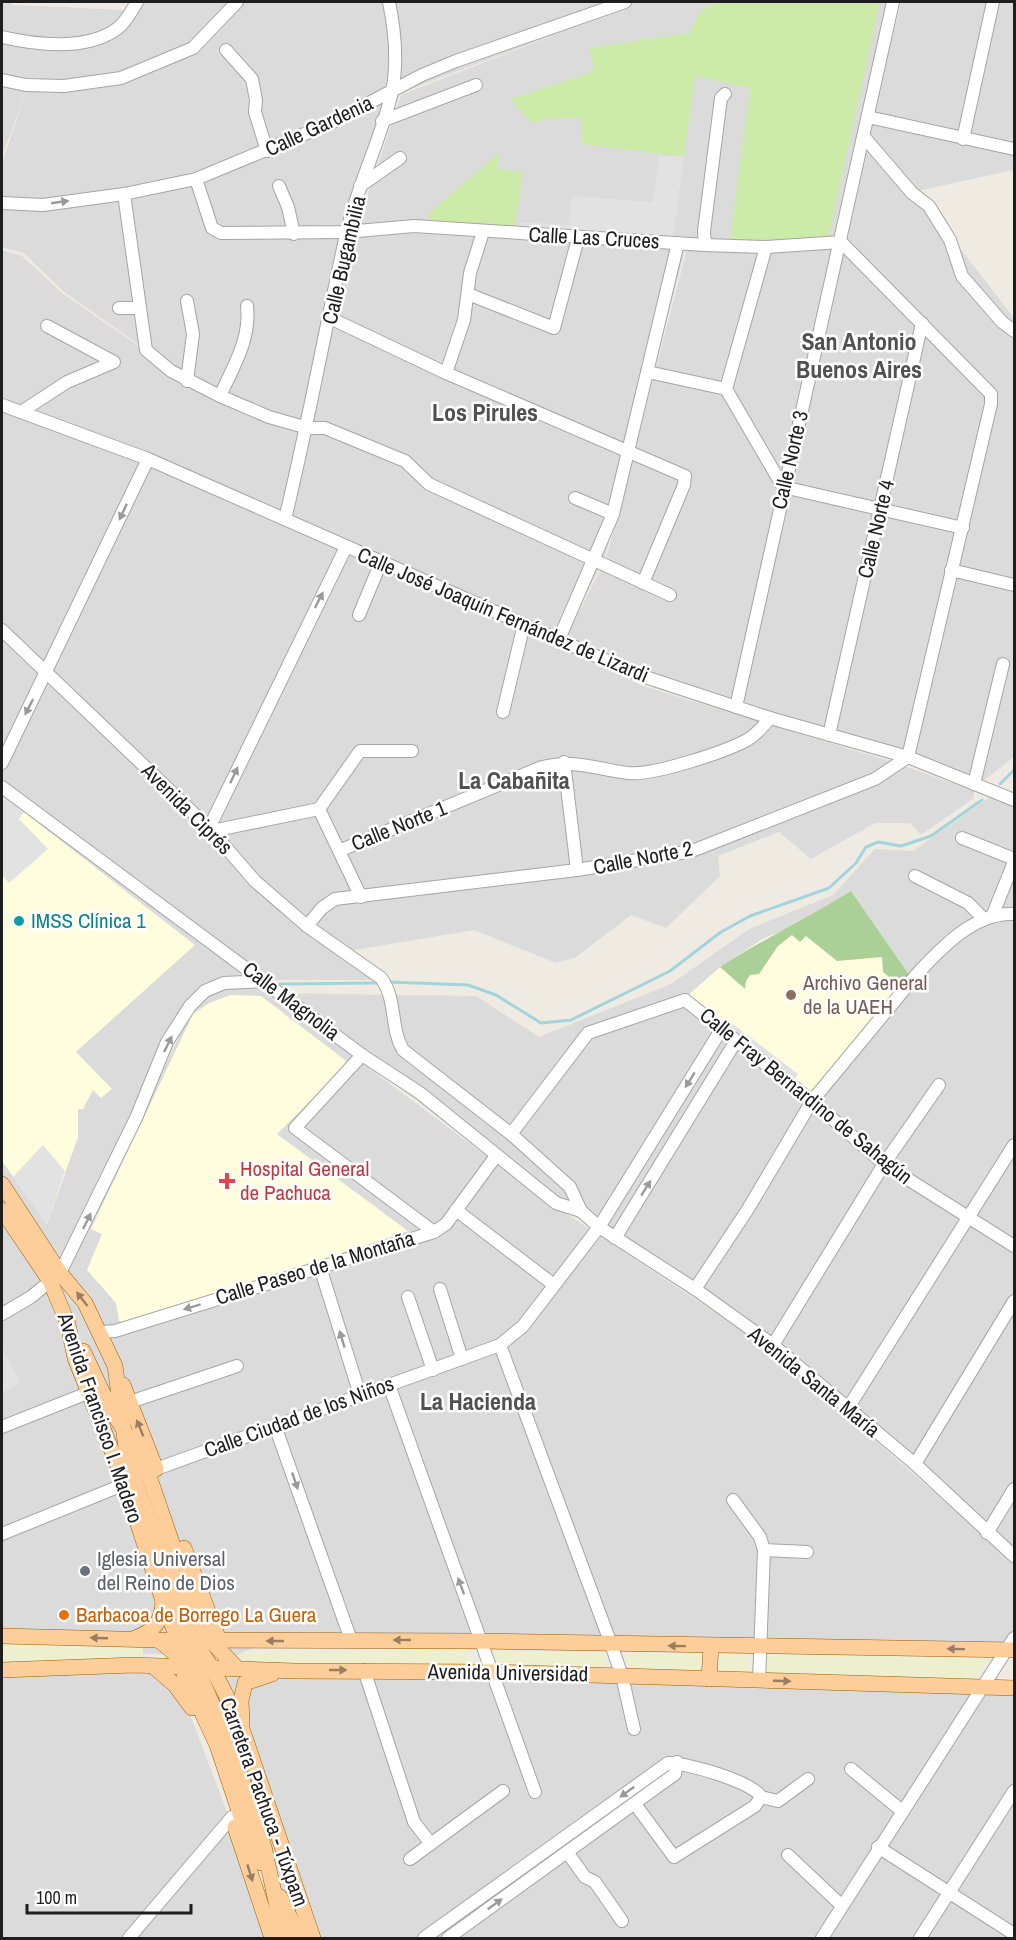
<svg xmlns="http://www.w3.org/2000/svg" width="1016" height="1940" font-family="'Archivo Narrow',sans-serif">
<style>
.residential{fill:#dcdbdb}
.education{fill:#fffddd}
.farmland{fill:#eeefce}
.grass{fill:#cceba8}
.forest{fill:#abd097}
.parking{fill:#e2e2e2}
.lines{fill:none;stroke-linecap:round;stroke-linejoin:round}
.stream{stroke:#a3d4de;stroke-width:3}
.minor-casing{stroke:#a5a5a5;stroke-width:14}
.major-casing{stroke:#985e00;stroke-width:16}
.minor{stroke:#fff;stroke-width:12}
.major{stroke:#fece9a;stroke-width:15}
.oneway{fill:#9a9a9a}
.oneway2{fill:#997f62}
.culture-dot{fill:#0f9aa8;stroke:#fff;stroke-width:2}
.education-dot{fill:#8d6e63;stroke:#fff;stroke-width:2}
.health-dot{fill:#e0444e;stroke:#fff;stroke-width:2}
.worship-dot{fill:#6b7280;stroke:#fff;stroke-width:2}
.food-dot{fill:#e8710a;stroke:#fff;stroke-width:2}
.labels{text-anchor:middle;stroke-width:5;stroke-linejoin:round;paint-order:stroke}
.street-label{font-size:21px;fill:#1e1e1e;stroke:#fff}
.culture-label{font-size:21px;fill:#0d838f;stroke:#fff;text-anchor:start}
.education-label{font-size:21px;fill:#785e54;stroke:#fff;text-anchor:start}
.health-label{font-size:21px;fill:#be3a42;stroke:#fff;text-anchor:start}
.worship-label{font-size:21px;fill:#5b616d;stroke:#fff;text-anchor:start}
.food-label{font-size:21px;fill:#c56008;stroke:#fff;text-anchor:start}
.quarter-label{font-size:24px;font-weight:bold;fill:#515151;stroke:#fff}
</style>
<rect width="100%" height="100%" fill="#efebe3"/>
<g class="residential">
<path d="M2,2H11L13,5L126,10L142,7L145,2H899L868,136L918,194L1014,318V757L974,788L893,758L644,683L562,645L606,559L687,249L412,231L354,236L401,95L572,28L400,93L350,241L331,335L354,238L412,233L685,250L605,558L559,646L288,519L309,427L189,380L63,291L24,253L2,247V162L28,87L2,156Z"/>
<path d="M901,2H1014V170L917,191L869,134Z"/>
<path d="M2,250L22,256L62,293L146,351L170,373L266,417L307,428L284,520L341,545L209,829L342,546L643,686L893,762L974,791V798L921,835L910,823H875L811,859L779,832L718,856L720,876L666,928L631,915L576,957L556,963L474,930L348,951L310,929L380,980H257L224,985L205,993L191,1008L169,1046L58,1273L60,1276L193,1009L206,997L225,988H261L543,1198L774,1352L1014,1562V1657L254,1647L238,1655H208L148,1480L108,1382L207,1656L105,1652L2,1653Z"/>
<path d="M990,797L1014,806V1558L775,1351L575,1214L543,1196L274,993L476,996L539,1037L671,984L749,929L833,895L875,849L913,851Z"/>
<path d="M205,1666L1014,1682V1938H298Z"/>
<path d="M152,1670L188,1709L228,1815L131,1938H2V1673Z"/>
<path d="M230,1826L269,1938H134Z"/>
</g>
<g class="education">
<path d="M24,812L195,945L76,1052L112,1089L101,1098L93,1090L83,1109H78V1137L47,1224L2,1161V834Z"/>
<path d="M851,891L910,976L809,1096L792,1082L797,1074L725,1018L719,1025L686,997L720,967L763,939L804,921Z"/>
<path d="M231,995L261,996L349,1063L277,1134L408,1231L136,1323L119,1321L116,1303L87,1270L102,1234L91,1229L193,1014L209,1003Z"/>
</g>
<g class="farmland">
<path d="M2,1642L143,1648V1657L2,1663Z"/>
<path d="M468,1649L470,1652V1664L467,1666L240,1663L241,1655L244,1654Z"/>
<path d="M493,1650L605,1653L607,1670L493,1666Z"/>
<path d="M623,1653L700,1654L699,1673L629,1671Z"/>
<path d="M716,1654L750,1655V1674H716Z"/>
<path d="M765,1655L990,1657L974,1680L764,1675Z"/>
</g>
<g class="grass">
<path d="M719,2H880L828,239H730L750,88L695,76L684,157L582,144L581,118L550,119L532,123L510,99L594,71L590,48L689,33L701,10Z"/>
<path d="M500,152L497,169L523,172L516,220L517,231L431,225L429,213Z"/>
</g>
<path class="forest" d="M851,891L910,976L901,987L883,972L882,957L837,961L806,936L800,942L792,935L778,946L759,974L750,975L746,981L745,989L720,967C763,939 808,918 851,891Z"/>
<g class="parking">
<path d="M659,155L684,157L673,238L517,231L518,222L569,225L572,196L653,202Z"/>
<path d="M2,788L16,799L24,812L19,819L48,849L9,883L4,877L2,878Z"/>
<path d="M725,1018L798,1074L792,1082L719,1025Z"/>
<path d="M43,1145L65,1171L47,1224L13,1177Z"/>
<path d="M2,1348L21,1382L2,1393Z"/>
</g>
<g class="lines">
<g class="stream">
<path d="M1000,784L1014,770"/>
<path d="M389,982L468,985L496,995L541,1023L571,1020L670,971L721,932L750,916L829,888L856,863L866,847L878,842L901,846L931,836L982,800"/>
<path d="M279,984L379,983"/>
</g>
<g class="minor-casing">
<g id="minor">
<path d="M2,37C37,45 88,51 118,28C126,22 132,10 137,2"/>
<path d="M226,50L252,79L256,100L255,112L267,151"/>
<path d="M2,80L26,85L64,86L121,78L193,48L237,2"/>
<path d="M868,117L1014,149"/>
<path d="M382,121L476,85"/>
<path d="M864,137L912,193L929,206L950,240L962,276L1002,322L1014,331"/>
<path d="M963,139L993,2"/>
<path d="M196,179L212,228L221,233L346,232L414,226L705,245L766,247L841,242"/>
<path d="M279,186L288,207L294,234"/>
<path d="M360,186L400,158"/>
<path d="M124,194L146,350L171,371L220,396L269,417L308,428H325L405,461L429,484L670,595"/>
<path d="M2,203L43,205L124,194L196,179L331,123L422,75L456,61L625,2"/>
<path d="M705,245L704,231L721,98L725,94"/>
<path d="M468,294L554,328L576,246"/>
<path d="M119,308H139"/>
<path d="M330,318L446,373L685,476L684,485L643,583"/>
<path d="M648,372L726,389"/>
<path d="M446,373L464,320L470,273L483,232"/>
<path d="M187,381L193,334L187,301"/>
<path d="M726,389L783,487L963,528"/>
<path d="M726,389L766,247"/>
<path d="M220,396C233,367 251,339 247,306"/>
<path d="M2,405L148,459L639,675L770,718L908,757L1014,800"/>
<path d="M21,412L67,382L114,362L47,326"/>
<path d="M575,498L613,514"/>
<path d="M285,519C308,425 325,329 346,235C357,186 381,140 392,92C398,62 395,31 389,2"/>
<path d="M951,570L1014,585"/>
<path d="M359,615L381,562"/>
<path d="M2,630L209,828L255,881L307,926L381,978C397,999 390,1028 403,1050L511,1134L570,1187L581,1211L599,1227L695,1289L773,1345L915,1464L1014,1556"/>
<path d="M559,639L613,514L678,243"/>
<path d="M736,707L893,2"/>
<path d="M503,712L524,624"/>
<path d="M829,735L922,323"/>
<path d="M564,762L577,870"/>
<path d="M2,763L148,459"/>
<path d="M974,784L1003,664"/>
<path d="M2,787L362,1055L420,1093L556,1203L581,1211"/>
<path d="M319,809L360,751H412"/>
<path d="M319,809L361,897"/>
<path d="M209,828L346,547"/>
<path d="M212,831L319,809"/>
<path d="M962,838L1014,859"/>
<path d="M341,850L542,767C580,759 593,769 628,773C652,776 725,752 747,740C757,734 763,727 770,718"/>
<path d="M915,876L968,903L984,919"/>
<path d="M993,914L1014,862"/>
<path d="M307,926L322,908L335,899L577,870L692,851L875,779L908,757L991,404V394L841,242"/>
<path d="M362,1055L295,1128L434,1232"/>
<path d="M511,1134L588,1033L685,1000L812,1101L884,1164L1014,1246"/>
<path d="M456,1210L554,1285"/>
<path d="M615,1238L736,1041"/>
<path d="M320,1267L360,1395"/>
<path d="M440,1289L462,1359"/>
<path d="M695,1289L748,1209L812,1101L917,974C942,947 975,912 1014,914"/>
<path d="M408,1297L433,1370"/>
<path d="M2,1314L31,1297L60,1273L136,1118L167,1042L190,1006L205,991L224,983L264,981"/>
<path d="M101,1332L115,1331L434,1232L446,1224L496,1156"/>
<path d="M500,1345L611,1644L622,1676L634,1729"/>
<path d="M773,1345L884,1164L939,1085"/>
<path d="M389,1385L535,1792"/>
<path d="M130,1402L237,1366"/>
<path d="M848,1408L1014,1145"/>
<path d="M275,1426L351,1640"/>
<path d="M2,1427L90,1392"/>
<path d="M915,1464L1014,1301"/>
<path d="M156,1469L500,1345L523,1326L599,1227L721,1030"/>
<path d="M733,1500L760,1537L764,1550L759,1681"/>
<path d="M987,1533L1014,1489"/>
<path d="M2,1534L125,1484"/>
<path d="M764,1550L807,1552"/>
<path d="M364,1670L414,1822L431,1844"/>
<path d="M851,1769L902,1811"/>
<path d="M761,1797L778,1801L808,1779"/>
<path d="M635,1804L674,1857L755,1806L761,1797"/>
<path d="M878,1847L1014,1934"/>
<path d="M567,1852L585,1877L595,1882L622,1921"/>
<path d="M788,1855L841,1905"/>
<path d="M410,1859L503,1791"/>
<path d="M129,1938L232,1817"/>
<path d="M424,1938L668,1763C684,1762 754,1782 761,1797"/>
<path d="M448,1938L675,1774L677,1762"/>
<path d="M822,1938L1014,1638"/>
<path d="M920,1938L1014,1791"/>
</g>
</g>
<g class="major-casing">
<g id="major">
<path d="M2,1184L60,1273L85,1303L115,1366L127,1455L136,1484L187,1630L212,1668L239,1720L313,1938"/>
<path d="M2,1210L50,1281L68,1324L75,1358L125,1484L163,1601L175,1632L196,1667L232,1749L264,1847L284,1938"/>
<path d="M83,1351L108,1404L139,1455L150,1479L203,1633L237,1668"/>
<path d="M123,1385L156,1469"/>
<path d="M184,1548L219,1640"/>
<path d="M2,1636L158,1640L481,1641L1014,1650"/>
<path d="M135,1638C154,1631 162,1622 163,1601"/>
<path d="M158,1640C170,1649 183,1658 184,1674L217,1745L244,1826L261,1863"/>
<path d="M154,1667L175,1685L192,1708"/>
<path d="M2,1670L134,1665L295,1671L493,1672L1014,1688"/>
<path d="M709,1679L711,1646"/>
<path d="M242,1722L241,1701L245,1683L272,1674"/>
<path d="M235,1827L272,1938"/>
<path d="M280,1897L300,1938"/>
</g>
</g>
<use href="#minor" class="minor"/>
<use href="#major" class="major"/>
</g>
<defs><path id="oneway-solid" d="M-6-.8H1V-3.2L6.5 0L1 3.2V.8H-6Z" transform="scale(1.5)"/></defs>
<g class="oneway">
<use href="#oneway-solid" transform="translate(60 202) rotate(-8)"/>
<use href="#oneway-solid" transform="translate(123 512) rotate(115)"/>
<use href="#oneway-solid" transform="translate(319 600) rotate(-63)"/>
<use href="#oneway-solid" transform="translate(29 707) rotate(117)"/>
<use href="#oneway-solid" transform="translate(234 775) rotate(-65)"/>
<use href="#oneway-solid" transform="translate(168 1044) rotate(-64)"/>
<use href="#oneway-solid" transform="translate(690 1080) rotate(122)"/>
<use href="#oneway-solid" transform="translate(646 1188) rotate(-58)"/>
<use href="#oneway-solid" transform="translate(87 1221) rotate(-64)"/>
<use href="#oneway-solid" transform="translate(192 1307) rotate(163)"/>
<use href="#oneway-solid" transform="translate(342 1339) rotate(-107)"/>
<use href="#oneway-solid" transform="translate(295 1481) rotate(71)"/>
<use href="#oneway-solid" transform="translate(461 1586) rotate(-110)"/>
<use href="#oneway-solid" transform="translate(627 1792) rotate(144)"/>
<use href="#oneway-solid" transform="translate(495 1904) rotate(-36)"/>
</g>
<g class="oneway2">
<use href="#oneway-solid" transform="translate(82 1299) rotate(-128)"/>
<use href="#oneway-solid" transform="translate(140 1428) rotate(-112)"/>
<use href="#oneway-solid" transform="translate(99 1638) rotate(-178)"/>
<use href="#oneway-solid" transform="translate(402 1640) rotate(-180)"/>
<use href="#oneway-solid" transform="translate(275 1641) rotate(180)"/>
<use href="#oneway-solid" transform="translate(677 1646) rotate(-179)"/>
<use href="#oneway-solid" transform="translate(956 1649) rotate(-179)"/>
<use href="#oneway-solid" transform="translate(338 1670)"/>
<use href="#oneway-solid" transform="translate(782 1681) rotate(2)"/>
<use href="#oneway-solid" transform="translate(250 1873) rotate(73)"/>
</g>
<circle class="culture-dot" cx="19" cy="921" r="6"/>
<circle class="education-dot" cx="791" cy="995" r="6"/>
<path class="health-dot" d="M224 1172h6v6h6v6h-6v6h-6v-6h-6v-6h6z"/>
<circle class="worship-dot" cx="85" cy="1571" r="6"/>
<circle class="food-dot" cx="64" cy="1615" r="6"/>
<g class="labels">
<g class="street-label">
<text transform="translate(319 126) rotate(-25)" y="7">Calle Gardenia</text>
<text transform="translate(594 238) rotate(3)" y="7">Calle Las Cruces</text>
<text transform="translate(344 260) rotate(-77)" y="7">Calle Bugambilia</text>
<text transform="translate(790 460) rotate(-77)" y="7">Calle Norte 3</text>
<text transform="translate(876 529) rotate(-77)" y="7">Calle Norte 4</text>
<text transform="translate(503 615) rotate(23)" y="7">Calle José Joaquín Fernández de Lizardi</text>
<text transform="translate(187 809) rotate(45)" y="7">Avenida Ciprés</text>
<text transform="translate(399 826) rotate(-22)" y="7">Calle Norte 1</text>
<text transform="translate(643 858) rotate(-11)" y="7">Calle Norte 2</text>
<text transform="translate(291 1001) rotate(37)" y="7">Calle Magnolia</text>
<text transform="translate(806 1096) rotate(39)" y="7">Calle Fray Bernardino de Sahagún</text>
<text transform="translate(315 1268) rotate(-17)" y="7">Calle Paseo de la Montaña</text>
<text transform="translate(814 1382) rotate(39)" y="7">Avenida Santa María</text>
<text transform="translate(299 1417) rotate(-20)" y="7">Calle Ciudad de los Niños</text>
<text transform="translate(100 1418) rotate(71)" y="7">Avenida Francisco I. Madero</text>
<text transform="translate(508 1673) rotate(1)" y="7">Avenida Universidad</text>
<text transform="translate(264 1802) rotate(70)" y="7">Carretera Pachuca - Túxpam</text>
</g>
<g class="culture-label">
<text x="31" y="928">IMSS Clínica 1</text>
</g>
<g class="education-label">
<text x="803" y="990">Archivo General<tspan x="803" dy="24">de la UAEH</tspan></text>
</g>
<g class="health-label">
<text x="240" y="1176">Hospital General<tspan x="240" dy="24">de Pachuca</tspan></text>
</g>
<g class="worship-label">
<text x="97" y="1566">Iglesia Universal<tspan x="97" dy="24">del Reino de Dios</tspan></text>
</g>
<g class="food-label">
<text x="76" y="1622">Barbacoa de Borrego La Guera</text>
</g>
<g class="quarter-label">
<text x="859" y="350">San Antonio<tspan x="859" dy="28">Buenos Aires</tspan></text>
<text x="485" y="421">Los Pirules</text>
<text x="514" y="789">La Cabañita</text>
<text x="478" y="1410">La Hacienda</text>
</g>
</g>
<rect width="1016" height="1940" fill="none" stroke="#1e1e1e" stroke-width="6"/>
<path d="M27 1904v9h164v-9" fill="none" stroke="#1e1e1e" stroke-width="3"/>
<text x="36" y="1904" font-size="18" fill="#1e1e1e" stroke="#ffffff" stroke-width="4.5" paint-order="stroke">100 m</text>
</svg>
